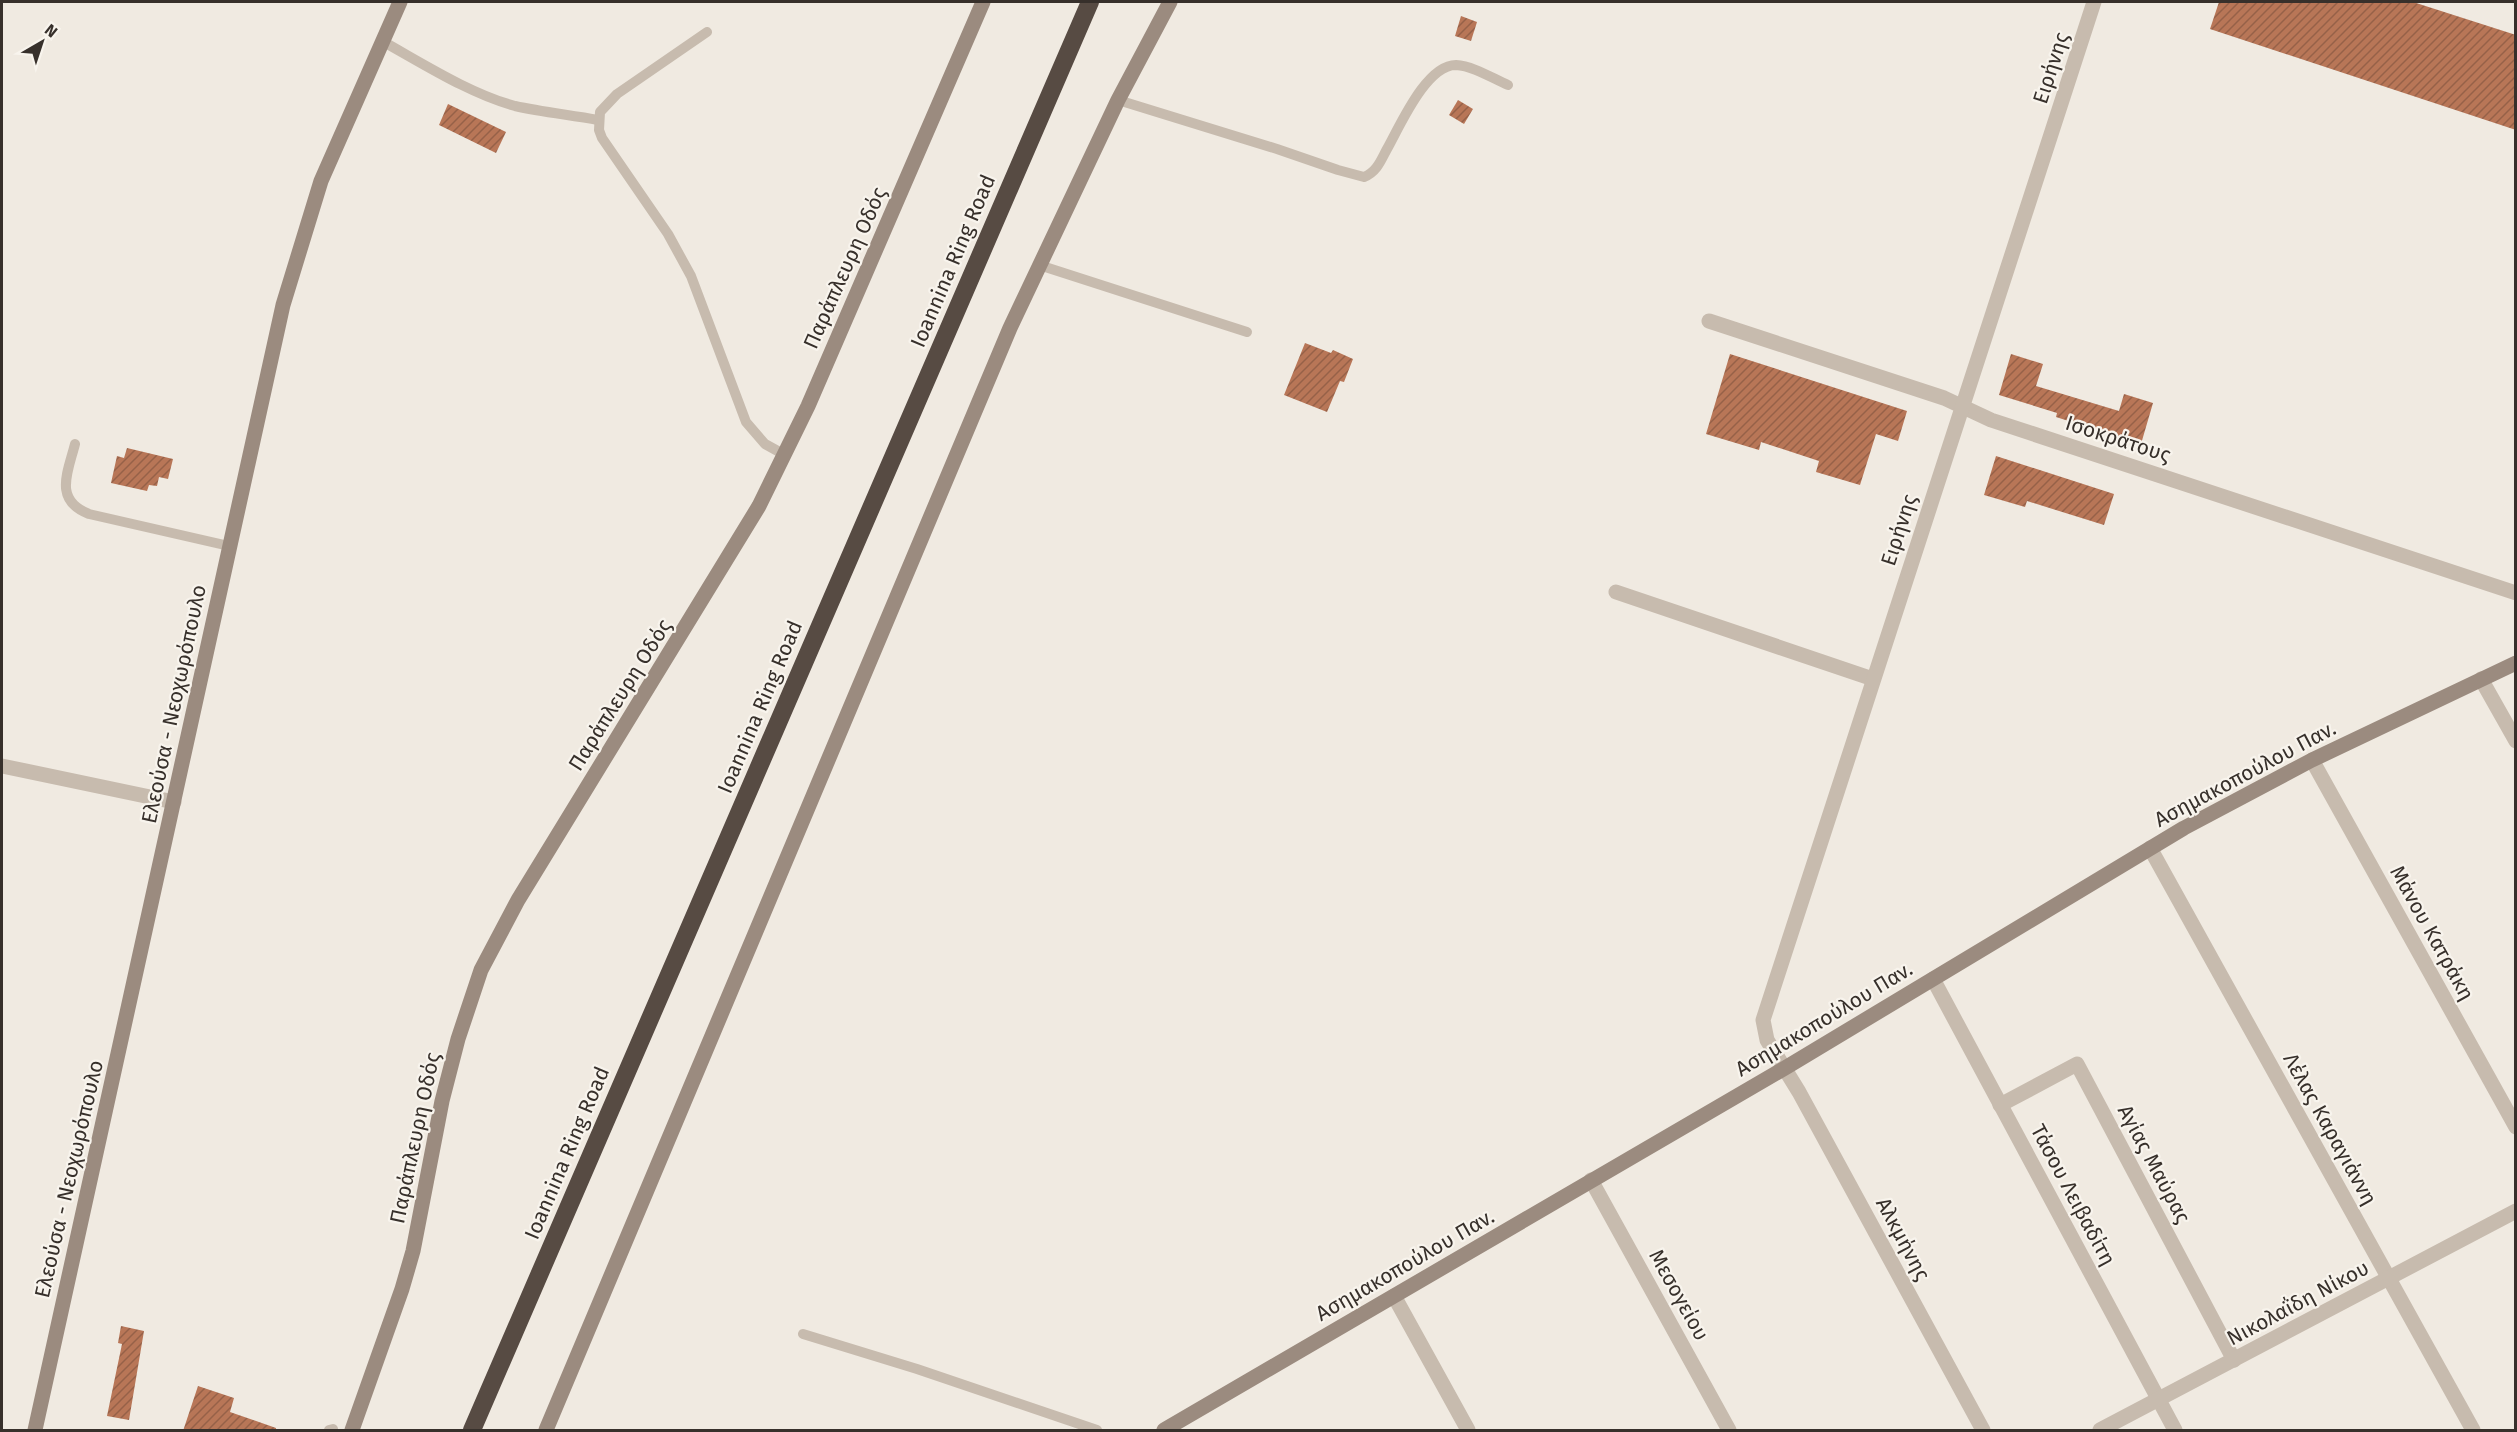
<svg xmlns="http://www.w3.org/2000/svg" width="2517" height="1432" font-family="'Fira Sans',sans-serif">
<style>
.building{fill:url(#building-hatch)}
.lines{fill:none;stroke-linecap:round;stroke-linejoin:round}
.lane{stroke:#c7bbae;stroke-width:10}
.street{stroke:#c7bbae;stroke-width:15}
.secondary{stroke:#9b8b7f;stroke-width:15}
.highway{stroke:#574b43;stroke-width:18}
.labels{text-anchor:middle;stroke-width:4.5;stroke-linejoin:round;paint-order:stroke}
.street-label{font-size:21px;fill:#37302b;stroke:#f8f4ed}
</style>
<defs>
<pattern id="building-hatch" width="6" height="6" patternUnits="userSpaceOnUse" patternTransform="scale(1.5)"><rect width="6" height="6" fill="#b87657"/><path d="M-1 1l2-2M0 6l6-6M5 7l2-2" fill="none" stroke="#966148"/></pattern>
</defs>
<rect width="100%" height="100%" fill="#f0eae1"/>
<g class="building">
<path d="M2219,2H2413L2516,35V130L2210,29Z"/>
<path d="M1461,16L1477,22L1471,41L1455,36Z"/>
<path d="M1458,100L1473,109L1464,124L1449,115Z"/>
<path d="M448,104L506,132L496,153L439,125Z"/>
<path d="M1305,343L1331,353L1333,350L1353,359L1344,382L1340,381L1327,412L1284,395Z"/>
<path d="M1730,354L1907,411L1898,441L1876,434L1860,485L1816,472L1819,461L1761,442L1759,450L1706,434Z"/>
<path d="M2011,354L2043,364L2036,386L2119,411L2124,394L2153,403L2141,444L2056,417L2057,413L1999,395Z"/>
<path d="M127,448L173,459L168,479L159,477L157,486L149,485L147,491L111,483L117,456L124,458Z"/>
<path d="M1996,456L2114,494L2104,525L2027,501L2025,507L1984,495Z"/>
<path d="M121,1326L144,1331L129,1420L107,1416L122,1344L118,1343Z"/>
<path d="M198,1386L234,1398L230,1412L276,1428V1431H183Z"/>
</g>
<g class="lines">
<g class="lane">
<path d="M707,32L617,94L600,112L599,130L602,138L668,234L691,276L746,422L765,444L785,455"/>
<path d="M382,41C422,63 470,94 515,106C542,112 571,115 598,120"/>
<path d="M1118,100L1277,149L1338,170L1364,177C1377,172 1381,160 1387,149C1400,126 1426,65 1456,65C1473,66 1492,78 1508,85"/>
<path d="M1039,265L1247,332"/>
<path d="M75,444C68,472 53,500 89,514L229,546"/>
<path d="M803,1334L917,1369L1097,1430"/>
<path d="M329,1430L333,1429"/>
</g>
<g class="street">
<path d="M1709,321L1944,398L1991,420L2516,593"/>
<path d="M1616,592L1873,679"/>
<path d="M2481,679L2516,741"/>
<path d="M2312,760L2516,1127"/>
<path d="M2,766L174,802"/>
<path d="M2150,848L2473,1430"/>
<path d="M1933,979L2175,1430"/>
<path d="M2000,1105L2077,1064L2234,1360"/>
<path d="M1591,1180L1729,1430"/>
<path d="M1394,1296L1468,1430"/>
<path d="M1983,1430L1799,1092L1767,1040L1763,1020L2094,2"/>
<path d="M2100,1430L2516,1211"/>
</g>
<g class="secondary">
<path d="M35,1430L283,305L321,181L400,2"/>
<path d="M352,1430L402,1289L413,1251L442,1101L458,1039L481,970L518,900L759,506L808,406L983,2"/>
<path d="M546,1430L1010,328L1118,100L1170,2"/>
<path d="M1164,1430L1785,1068L2184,828L2312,760L2516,663"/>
</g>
<path class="highway" d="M472,1430L1090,2"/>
</g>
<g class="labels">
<g class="street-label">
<text transform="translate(2051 68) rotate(-72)" y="7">Ειρήνης</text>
<text transform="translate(953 261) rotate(-67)" y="7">Ioannina Ring Road</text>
<text transform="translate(845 268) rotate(-66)" y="7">Παράπλευρη Οδός</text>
<text transform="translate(2118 439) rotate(18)" y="7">Ισοκράτους</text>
<text transform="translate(1899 530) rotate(-72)" y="7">Ειρήνης</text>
<text transform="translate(620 695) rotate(-58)" y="7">Παράπλευρη Οδός</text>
<text transform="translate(174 704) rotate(-78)" y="7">Ελεούσα - Νεοχωρόπουλο</text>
<text transform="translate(760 707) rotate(-67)" y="7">Ioannina Ring Road</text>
<text transform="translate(2245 774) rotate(-28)" y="7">Ασημακοπούλου Παν.</text>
<text transform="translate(2432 933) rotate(61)" y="7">Μάνου Κατράκη</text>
<text transform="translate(1824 1019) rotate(-31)" y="7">Ασημακοπούλου Παν.</text>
<text transform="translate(2330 1129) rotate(61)" y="7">Λέλας Καραγιάννη</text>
<text transform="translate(415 1138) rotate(-78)" y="7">Παράπλευρη Οδός</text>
<text transform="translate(567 1153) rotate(-67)" y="7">Ioannina Ring Road</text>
<text transform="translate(2154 1164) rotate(62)" y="7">Αγίας Μαύρας</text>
<text transform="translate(69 1179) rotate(-77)" y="7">Ελεούσα - Νεοχωρόπουλο</text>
<text transform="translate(2073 1195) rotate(62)" y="7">Τάσου Λειβαδίτη</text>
<text transform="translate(1903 1239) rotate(62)" y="7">Αλκμήνης</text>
<text transform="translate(1405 1265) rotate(-30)" y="7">Ασημακοπούλου Παν.</text>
<text transform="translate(1679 1295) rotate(61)" y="7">Μεσογείου</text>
<text transform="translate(2298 1303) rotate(-28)" y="7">Νικολαΐδη Νίκου</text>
</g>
</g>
<rect width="2517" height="1432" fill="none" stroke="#37302b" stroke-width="6"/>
<g transform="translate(42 42) rotate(39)" stroke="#f8f4ed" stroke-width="4.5" paint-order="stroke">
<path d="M0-4.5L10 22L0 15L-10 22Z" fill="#37302b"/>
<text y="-9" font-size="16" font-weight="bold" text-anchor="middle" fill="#37302b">N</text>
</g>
</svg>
